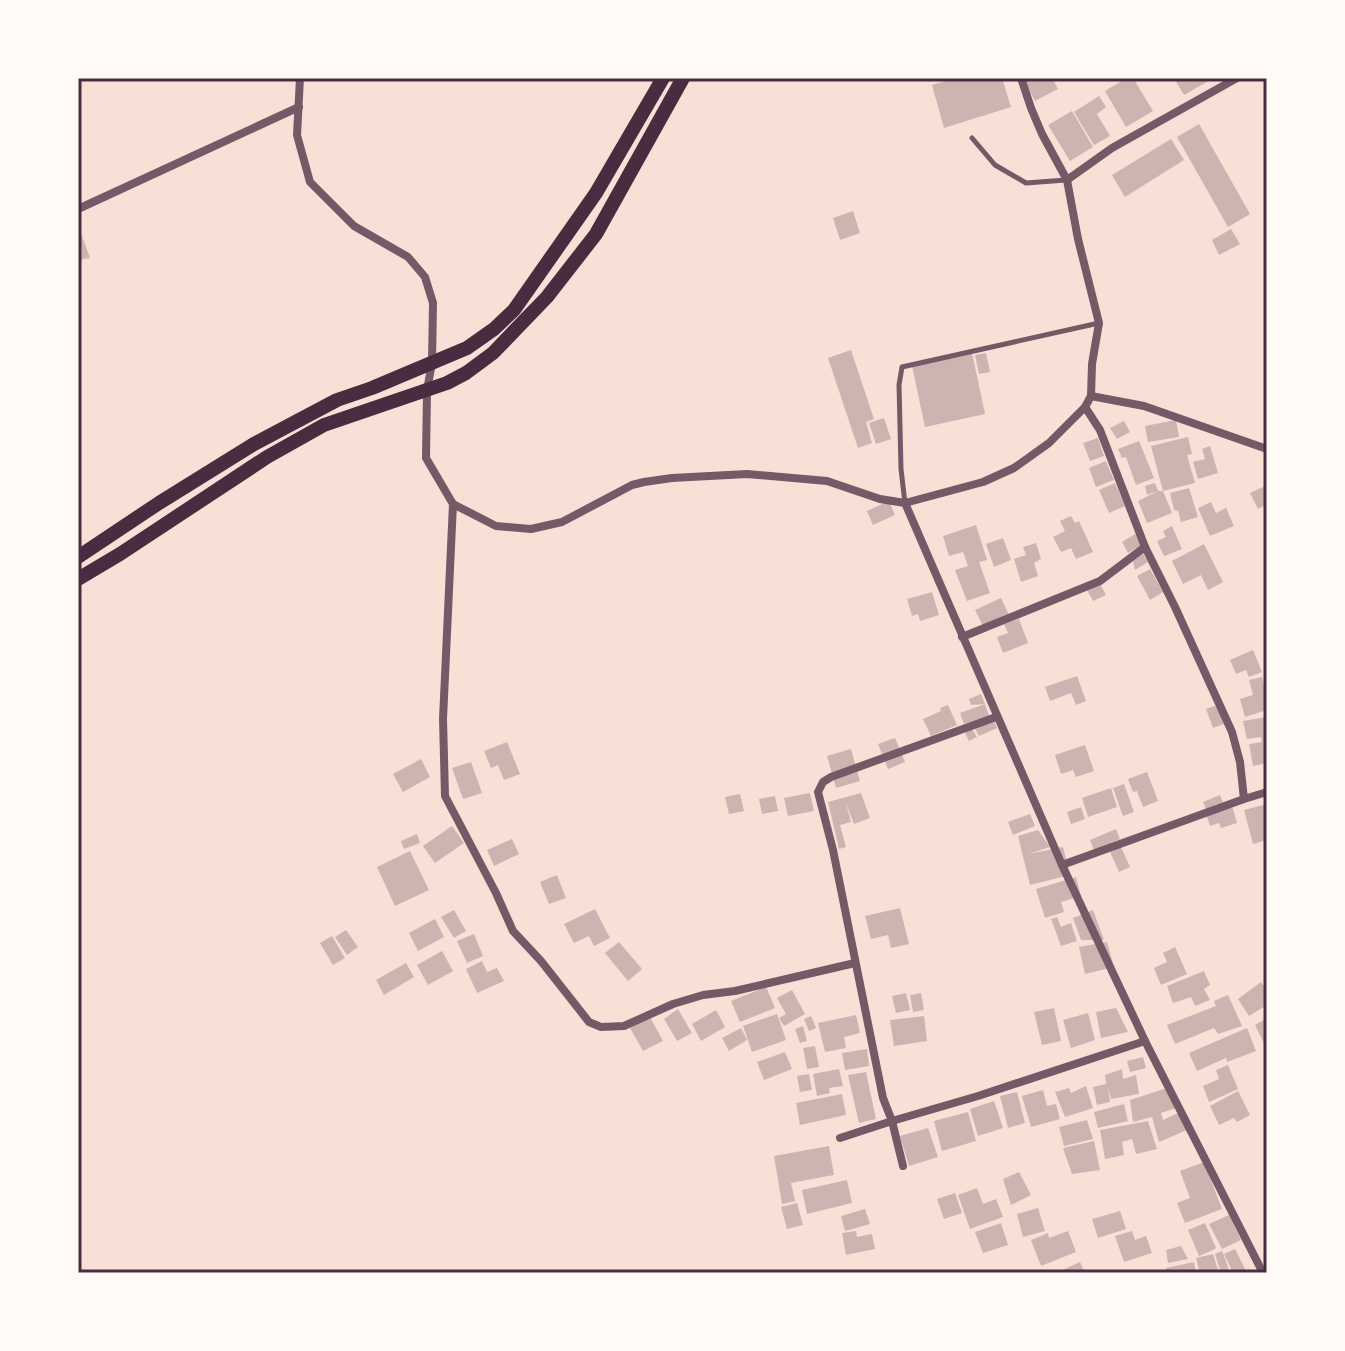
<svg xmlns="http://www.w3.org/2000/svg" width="1345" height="1351" font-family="Manrope,sans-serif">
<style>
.building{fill:#ccb4b1}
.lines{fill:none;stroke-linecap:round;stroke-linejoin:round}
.service{stroke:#755966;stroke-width:5}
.minor{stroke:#755966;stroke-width:8}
.secondary{stroke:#4a2c40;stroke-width:14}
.neatline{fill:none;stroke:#4a2c40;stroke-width:3}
</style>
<rect width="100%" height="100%" fill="#f7e1d7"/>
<g class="building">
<path d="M956,78H1002L1011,107L944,128L932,85Z"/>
<path d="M1030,78H1052L1058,89L1035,101L1024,81Z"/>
<path d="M1127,78H1133L1153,111L1126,127L1105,91Z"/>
<path d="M1174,78H1214L1184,95Z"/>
<path d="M1099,96L1106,107L1097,114L1110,136L1094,145L1074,112Z"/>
<path d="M1072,111L1093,147L1070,161L1048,125Z"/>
<path d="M1199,124L1250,214L1228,227L1177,137Z"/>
<path d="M1171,139L1184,160L1125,197L1112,175Z"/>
<path d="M853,211L860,233L840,240L833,218Z"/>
<path d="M78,225L90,258L78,260Z"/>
<path d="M1231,229L1240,244L1219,255L1212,240Z"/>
<path d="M851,350L874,419L866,422L872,443L858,448L828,358Z"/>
<path d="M972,353L985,414L925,427L912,366Z"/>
<path d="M986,353L990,372L979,374L975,355Z"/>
<path d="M884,418L891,439L876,444L869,423Z"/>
<path d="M1176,420L1179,437L1148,442L1145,426Z"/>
<path d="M1124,421L1130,432L1117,439L1110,428Z"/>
<path d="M1188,437L1192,454L1187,455L1195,483L1163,491L1151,446Z"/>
<path d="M1098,438L1104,456L1090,461L1083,443Z"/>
<path d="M1139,441L1154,478L1136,485L1126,457L1122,458L1118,449Z"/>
<path d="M1210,446L1218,473L1198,479L1193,462L1205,459L1202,449Z"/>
<path d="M1106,461L1114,480L1096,487L1089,468Z"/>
<path d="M1115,483L1125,506L1109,513L1099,490Z"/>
<path d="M1155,483L1158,491H1163L1172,513L1147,523L1138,501L1158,491L1147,495L1145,486Z"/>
<path d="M1267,485V504L1258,509L1250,493Z"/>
<path d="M1189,488L1198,517L1181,522L1178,511L1174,510L1170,493Z"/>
<path d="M889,501L895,515L873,525L867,511Z"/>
<path d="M1211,502L1216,513L1226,508L1234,526L1210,536L1198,508Z"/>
<path d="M1071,516L1075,523L1079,521L1093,552L1076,559L1071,548L1061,552L1053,537L1065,531L1060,521Z"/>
<path d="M976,525L987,560L979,562L990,593L967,601L955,570L968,566L963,552L949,556L943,536Z"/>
<path d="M1172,526L1182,549L1164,556L1157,541L1166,537L1163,531Z"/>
<path d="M1135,534L1142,545L1128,553L1122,542Z"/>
<path d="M1003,538L1011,560L994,567L986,544Z"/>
<path d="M1036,543L1041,559L1034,563L1038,576L1021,582L1014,559L1026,555L1023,547Z"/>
<path d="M1204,544L1223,582L1208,590L1201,575L1183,584L1172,561Z"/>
<path d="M1143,554L1148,562L1135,570L1133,561Z"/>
<path d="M1150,569L1163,592L1150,600L1137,576Z"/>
<path d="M1100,584L1106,595L1093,601L1087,590Z"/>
<path d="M932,592L939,615L920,621L918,614L912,616L907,599Z"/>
<path d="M1001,598L1009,615L983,626L975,610Z"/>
<path d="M1019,619L1028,643L1003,653L997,637L1008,633L1004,624Z"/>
<path d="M1253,650L1262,672L1249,677L1246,670L1236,674L1230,660Z"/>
<path d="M1077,676L1086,701L1076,705L1071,693L1050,701L1045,687Z"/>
<path d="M1262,677L1267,695V710L1245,717L1240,699L1253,695L1249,680Z"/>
<path d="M981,694L985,704L971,705L969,699Z"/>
<path d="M985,704L989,716L964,724L960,713Z"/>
<path d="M948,705L957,725L931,736L923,719L941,711L940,708Z"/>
<path d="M1217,705L1224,724L1213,728L1206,709Z"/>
<path d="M1267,717V763L1253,766L1249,744L1262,742L1261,737L1247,739L1243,721Z"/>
<path d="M994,720L997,728L979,736L975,729Z"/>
<path d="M972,729L977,737L969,741L965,733Z"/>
<path d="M895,738L905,762L888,769L878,744Z"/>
<path d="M507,742L520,774L504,780L498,765L491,768L484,751Z"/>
<path d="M1085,745L1094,771L1076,777L1073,770L1061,774L1055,755Z"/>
<path d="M851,749L860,781L836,788L827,756Z"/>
<path d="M421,759L430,777L403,792L393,774Z"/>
<path d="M471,762L482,793L463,799L452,768Z"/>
<path d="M1147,772L1158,801L1143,807L1137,791L1133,792L1128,779Z"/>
<path d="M1124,784L1134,812L1123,816L1113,788Z"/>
<path d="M1111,788L1117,807L1088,817L1082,798Z"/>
<path d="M810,793L814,811L788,816L784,798Z"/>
<path d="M861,793L870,818L854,824L846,803L851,822L840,825L846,847L839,849L828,802Z"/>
<path d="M740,794L744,811L729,814L725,797Z"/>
<path d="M1220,795L1223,802L1206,809L1203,802Z"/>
<path d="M775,796L778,811L762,814L759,799Z"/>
<path d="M1267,804V840L1253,844L1244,810Z"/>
<path d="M1232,806L1237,823L1221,828L1219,823L1210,826L1206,814Z"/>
<path d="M1081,807L1085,819L1071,824L1067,812Z"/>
<path d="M1030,814L1035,826L1013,835L1008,822Z"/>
<path d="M452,826L464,843L435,863L423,846Z"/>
<path d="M1116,829L1120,839L1094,850L1090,840Z"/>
<path d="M1038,830L1050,847L1028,854L1063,847L1070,875L1030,885L1018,836Z"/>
<path d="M417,834L420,843L404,849L401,841Z"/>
<path d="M512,839L519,854L494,866L487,850Z"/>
<path d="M1121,847L1130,867L1119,872L1110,852Z"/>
<path d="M410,851L429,890L395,906L377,867Z"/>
<path d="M557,875L566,898L549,904L540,882Z"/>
<path d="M1076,877L1081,896L1061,902L1064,912L1045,918L1036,889Z"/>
<path d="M900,908L909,944L891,948L888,935L871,939L865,916Z"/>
<path d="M595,909L610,938L594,946L589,936L574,943L564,924Z"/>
<path d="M454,910L466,931L454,938L441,917Z"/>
<path d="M1093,910L1104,940H1081L1073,918Z"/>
<path d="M1057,917L1061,927L1071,923L1077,941L1061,946L1051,919Z"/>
<path d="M435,919L444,937L418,951L409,933Z"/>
<path d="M346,930L358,947L347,955L335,937Z"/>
<path d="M474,934L483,956L467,963L457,941Z"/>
<path d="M332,936L345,958L333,965L320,943Z"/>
<path d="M619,942L642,969L628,981L605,953Z"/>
<path d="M1107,942L1114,967L1085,974L1079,947Z"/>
<path d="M1175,947L1187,974L1161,985L1154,968L1167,962L1163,953Z"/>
<path d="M442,951L453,971L428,985L417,965Z"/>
<path d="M482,961L487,972L497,968L504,981L477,993L466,969Z"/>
<path d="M406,963L414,977L384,995L376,980Z"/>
<path d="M1204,971L1210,985L1204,989L1210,1000L1195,1006L1191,997L1173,1003L1167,986Z"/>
<path d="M1261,982L1267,991V1005L1249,1016L1238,999Z"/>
<path d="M766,987L775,1008L740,1022L731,1001Z"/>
<path d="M792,990L805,1014L784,1026L779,1018L786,1014L777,998Z"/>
<path d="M906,993L910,1010L896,1013L892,996Z"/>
<path d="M921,993L924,1010L913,1012L910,995Z"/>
<path d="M1228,995L1242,1026L1218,1034L1214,1028L1175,1044L1167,1025L1216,1006L1214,1001Z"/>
<path d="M1054,1008L1061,1041L1042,1045L1034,1012Z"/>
<path d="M1116,1008L1128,1032L1101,1038L1096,1012Z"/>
<path d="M678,1009L692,1033L677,1041L664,1019Z"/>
<path d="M716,1010L725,1027L701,1041L692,1024Z"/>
<path d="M1088,1013L1095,1040L1071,1048L1063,1020Z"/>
<path d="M777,1014L786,1040L752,1052L743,1026Z"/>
<path d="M856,1015L860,1033L844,1037L846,1048L825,1052L818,1023Z"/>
<path d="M811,1016L816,1028L809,1031L804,1019Z"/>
<path d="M924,1016L927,1041L894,1046L890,1020Z"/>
<path d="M650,1017L663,1041L643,1051L630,1028Z"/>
<path d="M1267,1018V1044L1265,1045L1255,1025Z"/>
<path d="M803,1026L807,1041L800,1043L795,1029Z"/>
<path d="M741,1028L747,1040L729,1051L722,1038Z"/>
<path d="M1247,1028L1256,1051L1227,1062L1226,1058L1197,1071L1189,1053Z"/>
<path d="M815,1046L819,1067L807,1069L803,1048Z"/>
<path d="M867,1049L869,1066L845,1070L842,1053Z"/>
<path d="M785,1052L792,1069L764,1080L757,1062Z"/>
<path d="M1143,1057L1146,1068L1130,1072L1127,1061Z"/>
<path d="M1228,1065L1238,1089L1209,1102L1203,1086L1219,1079L1216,1070Z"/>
<path d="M839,1069L843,1086L829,1088L830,1093L817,1096L813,1074Z"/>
<path d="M1122,1069L1123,1079L1136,1075L1139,1094L1111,1099L1108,1088L1110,1102L1097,1105L1093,1087L1106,1084L1105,1075Z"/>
<path d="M866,1072L876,1119L859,1123L848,1075Z"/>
<path d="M809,1074L812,1090L800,1092L797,1076Z"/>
<path d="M1086,1086L1093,1108L1065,1117L1055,1092L1069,1088L1071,1093Z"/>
<path d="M1167,1088L1176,1108L1161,1113L1163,1120L1178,1113L1187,1130L1159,1142L1152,1117L1133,1122L1130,1100Z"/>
<path d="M1043,1090L1047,1106L1056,1104L1060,1119L1031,1127L1022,1096Z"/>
<path d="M1238,1091L1250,1115L1237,1122L1234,1118L1219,1125L1210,1106Z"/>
<path d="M1017,1092L1025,1123L1008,1128L1000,1096Z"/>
<path d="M842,1094L846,1115L800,1125L796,1103Z"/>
<path d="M994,1101L1003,1128L978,1136L970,1109Z"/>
<path d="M1124,1104L1128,1121L1098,1128L1094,1112Z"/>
<path d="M968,1112L976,1141L942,1151L934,1121Z"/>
<path d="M1087,1120L1093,1139L1064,1146L1059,1127Z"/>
<path d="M1148,1121L1157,1149L1136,1154L1132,1139L1122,1142L1124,1155L1105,1159L1100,1130Z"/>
<path d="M928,1128L938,1157L909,1166L900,1136Z"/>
<path d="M1094,1141L1100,1170L1072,1174L1063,1148Z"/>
<path d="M829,1146L834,1175L791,1183L795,1201L782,1204L774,1156Z"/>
<path d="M1204,1162L1222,1209L1185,1223L1177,1203L1190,1198L1180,1171Z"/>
<path d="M1019,1172L1031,1195L1011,1205L1003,1179Z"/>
<path d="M847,1180L852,1203L807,1214L802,1190Z"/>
<path d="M977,1188L983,1204L996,1199L1003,1217L970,1229L958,1195Z"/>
<path d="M955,1193L962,1213L944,1219L937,1199Z"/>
<path d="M797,1203L803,1225L787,1229L781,1207Z"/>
<path d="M1038,1208L1045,1231L1023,1237L1017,1214Z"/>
<path d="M865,1209L870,1224L845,1231L841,1216Z"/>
<path d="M1120,1211L1126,1229L1098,1238L1092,1219Z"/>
<path d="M1229,1215L1241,1240L1222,1249L1209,1224Z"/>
<path d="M1001,1223L1008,1245L983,1253L975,1232Z"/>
<path d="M1205,1223L1216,1248L1213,1250L1212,1248L1213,1250L1199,1256L1188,1230Z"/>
<path d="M856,1231L857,1237L872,1234L875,1249L846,1255L842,1233Z"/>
<path d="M1068,1231L1076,1252L1041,1266L1031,1240L1048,1233L1049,1238Z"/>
<path d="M1132,1231L1135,1240L1146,1236L1152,1253L1124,1262L1115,1236Z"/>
<path d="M1181,1246L1188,1259L1168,1263L1166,1250Z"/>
<path d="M1235,1249L1247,1273H1233L1224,1254Z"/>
<path d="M1222,1251L1223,1253L1230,1273H1221L1215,1254Z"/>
<path d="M1213,1254L1219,1273H1200L1196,1258Z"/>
<path d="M1080,1262L1085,1273H1056Z"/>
<path d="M1194,1262L1196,1273H1167L1166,1268Z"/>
</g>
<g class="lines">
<g class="service">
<path d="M972,138L995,165L1026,183L1066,180"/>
<path d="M905,503L901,469L899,385L902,367L1099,323"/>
</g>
<g class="minor">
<path d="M300,78L297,135L310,182L354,226L408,257L425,277L433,303L432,363L427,390L426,458L453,504L496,526L531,529L562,522L632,485L644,482L672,478L747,474L827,481L880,499L905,503L1062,865L1145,1041L1263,1273"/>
<path d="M1067,180L1112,148L1237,78"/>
<path d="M78,209L299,107"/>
<path d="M1091,396L1144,406L1267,449"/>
<path d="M905,503L983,482L1014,468L1049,443L1085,407L1091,396L1092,364L1099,323L1078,239L1067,180L1042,134L1031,108L1021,78"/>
<path d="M453,504L443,719L445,796L496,893L513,931L541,961L589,1022L601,1027L624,1026L673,1004L703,995L735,991L855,963"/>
<path d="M962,637L1100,581L1145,547"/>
<path d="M996,717L831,777L823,782L818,792L833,850L883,1098L892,1121L978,1096L1145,1041"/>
<path d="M1244,799L1267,792"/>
<path d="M1062,865L1244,799L1240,762L1232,732L1175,607L1145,547L1100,430L1085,407"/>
<path d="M840,1138L892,1121L903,1166"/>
</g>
<g class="secondary">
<path d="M78,557L159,503L254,444L337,400L372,388L467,348L494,329L514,310L596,193L663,78"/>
<path d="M78,579L120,554L267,457L324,425L447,383L466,373L493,353L547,297L596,234L683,78"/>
</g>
</g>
<rect width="1345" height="1351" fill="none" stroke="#fffaf5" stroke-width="160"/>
<rect x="80" y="80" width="1185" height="1191" class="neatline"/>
</svg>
